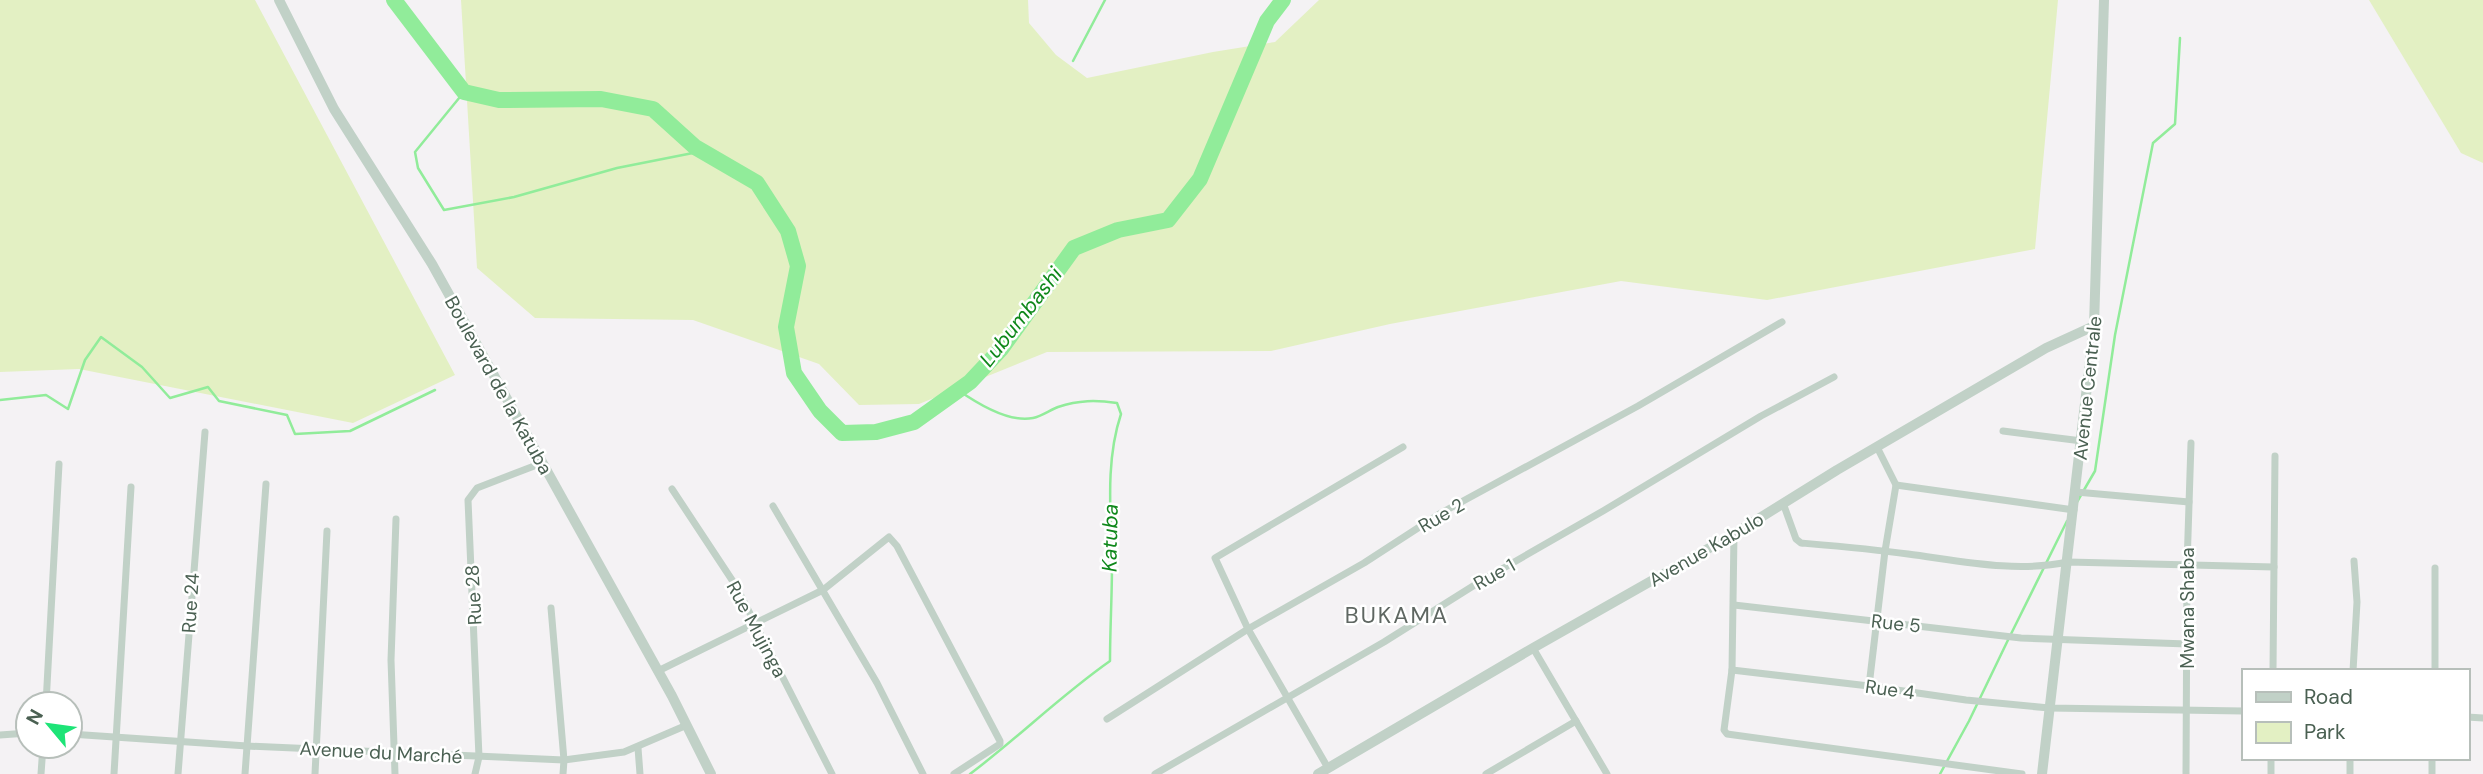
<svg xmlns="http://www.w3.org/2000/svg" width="2483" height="774" font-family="'DM Sans',sans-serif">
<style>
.green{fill:#e3f0c3}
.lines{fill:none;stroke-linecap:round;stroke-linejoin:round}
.stream{stroke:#91ec9a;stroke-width:2.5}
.river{stroke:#91ec9a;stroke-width:16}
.minor{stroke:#c1d1c7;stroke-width:7}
.tertiary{stroke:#c1d1c7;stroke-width:10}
.labels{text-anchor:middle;stroke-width:5;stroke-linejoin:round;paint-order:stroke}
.street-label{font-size:19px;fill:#4a6052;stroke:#fff}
.water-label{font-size:21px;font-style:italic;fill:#0f881b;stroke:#fff}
.quarter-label{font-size:23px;letter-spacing:2px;fill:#5f6762;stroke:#fff}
</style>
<rect width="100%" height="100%" fill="#f4f2f4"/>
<g class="green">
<path d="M0,0H255L455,375L353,423L79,369L0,372Z"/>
<path d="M461,0H1028L1029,23L1056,55L1087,78L1213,52L1275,42L1319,0H2058L2035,249L1767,300L1621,281L1390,324L1271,351L1047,352L919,404L859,405L819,364L693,320L535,318L477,268Z"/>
<path d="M2369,0H2483V163L2461,153Z"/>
</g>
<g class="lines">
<g class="stream">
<path d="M1073,61L1105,0"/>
<path d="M464,92L415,152L418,168L444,210L514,197L617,168L703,151"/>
<path d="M958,390C978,404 1009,423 1033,418C1042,416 1050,410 1058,407C1079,400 1096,400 1117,403L1121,414C1105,462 1111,515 1112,564C1112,597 1110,629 1110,661C1060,696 1018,738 970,774"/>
<path d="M0,400L46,395L68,409L85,360L101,337L142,367L170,398L208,387L219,401L287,415L295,434L350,431L435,390"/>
<path d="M2077,502L2095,471L2115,335L2153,143L2175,124L2180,38"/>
<path d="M2011,634L2067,521"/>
<path d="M1940,774L1969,721L2008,640"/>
</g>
<path class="river" d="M394,0L464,92L499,100L601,99L653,109L695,147L757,183L788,231L798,266L786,327L794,373L820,411L842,433L876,432L914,422L970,382L1001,349L1074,248L1118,230L1168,220L1200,179L1267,21L1283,0"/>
<g class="minor">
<path d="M2003,431L2082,441"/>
<path d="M1896,485L2074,510"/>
<path d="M672,489L736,586L832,774"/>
<path d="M2076,492L2189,502"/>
<path d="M1783,503L1796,539L1801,543C1836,546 1872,549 1908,554C1961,561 2015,573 2068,562L2274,567"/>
<path d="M773,506L877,683L923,774"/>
<path d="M1734,534L1732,670L1724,730L1727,734L2022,774"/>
<path d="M1734,605L2021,638L2187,644"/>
<path d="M551,608L564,760L563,774"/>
<path d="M1533,648L1607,774"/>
<path d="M1732,670L1869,686L1966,700L2049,708L2243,711"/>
<path d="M658,671L823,590L889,537L897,546L1000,741V744L954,774"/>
<path d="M2273,671L2275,456"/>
<path d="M2353,671L2357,602L2354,561"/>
<path d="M2435,671V568"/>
<path d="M1869,686L1885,551L1896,485L1877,447"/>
<path d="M46,704L59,464"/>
<path d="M2467,717L2483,718"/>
<path d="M1107,719L1248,629L1364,563L1441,513L1638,406L1782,322"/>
<path d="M70,734L247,746L564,760L624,752L687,725"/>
<path d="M0,735L28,733"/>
<path d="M638,748L640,774"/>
<path d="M1328,768L1248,629L1215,558L1403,447"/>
<path d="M41,774L43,746"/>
<path d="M114,774L131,487"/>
<path d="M178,774L205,432"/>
<path d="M245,774L266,484"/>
<path d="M315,774L327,531"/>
<path d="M395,774L391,660L396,519"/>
<path d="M475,774L479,757L468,500L477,488L542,463"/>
<path d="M1155,774L1384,642L1481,581L1603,511L1761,416L1834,377"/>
<path d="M1486,774L1576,721"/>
<path d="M2186,774L2187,566L2191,443"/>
<path d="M2271,774V758"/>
<path d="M2350,774V758"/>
<path d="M2432,774V758"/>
</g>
<g class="tertiary">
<path d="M279,0L334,109L432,264L672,696L711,774"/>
<path d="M1318,774L1533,648L1734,534L1837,470L2046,348L2094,326"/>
<path d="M2042,774L2094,326L2104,0"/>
</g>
</g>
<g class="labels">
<g class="street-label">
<text transform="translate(499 385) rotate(61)" y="7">Boulevard de la Katuba</text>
<text transform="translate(2087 388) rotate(-84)" y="7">Avenue Centrale</text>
<text transform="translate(1441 515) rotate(-30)" y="7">Rue 2</text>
<text transform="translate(1706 549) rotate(-30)" y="7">Avenue Kabulo</text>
<text transform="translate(1494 574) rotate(-29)" y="7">Rue 1</text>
<text transform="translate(473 595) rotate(-93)" y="7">Rue 28</text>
<text transform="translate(190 603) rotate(-86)" y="7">Rue 24</text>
<text transform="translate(2187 608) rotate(-90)" y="7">Mwana Shaba</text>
<text transform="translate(1896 623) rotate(6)" y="7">Rue 5</text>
<text transform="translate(757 629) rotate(62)" y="7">Rue Mujinga</text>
<text transform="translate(1890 689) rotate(8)" y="7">Rue 4</text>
<text transform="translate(381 752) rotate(3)" y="7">Avenue du Marché</text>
</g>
<g class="water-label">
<text transform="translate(1021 317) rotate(-52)" y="7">Lubumbashi</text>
<text transform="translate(1110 538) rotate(-89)" y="7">Katuba</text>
</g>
<g class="quarter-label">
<text x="1397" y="623">BUKAMA</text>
</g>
</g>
<rect x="2242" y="669" width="228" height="91" fill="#ffffff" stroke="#b7bfba" stroke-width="2"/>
<rect x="2256" y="692" width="35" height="10" fill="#c1d1c7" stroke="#b7bfba" stroke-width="2"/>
<text x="2304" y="704" font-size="21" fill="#4a6052">Road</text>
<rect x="2256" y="722" width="35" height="21" fill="#e3f0c3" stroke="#b7bfba" stroke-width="2"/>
<text x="2304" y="739" font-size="21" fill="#4a6052">Park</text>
<g transform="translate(49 725) rotate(299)"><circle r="33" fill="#ffffff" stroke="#b7bfba" stroke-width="2"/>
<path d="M0-5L12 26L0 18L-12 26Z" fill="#1de477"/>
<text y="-10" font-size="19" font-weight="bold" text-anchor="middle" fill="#4a6052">N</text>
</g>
</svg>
